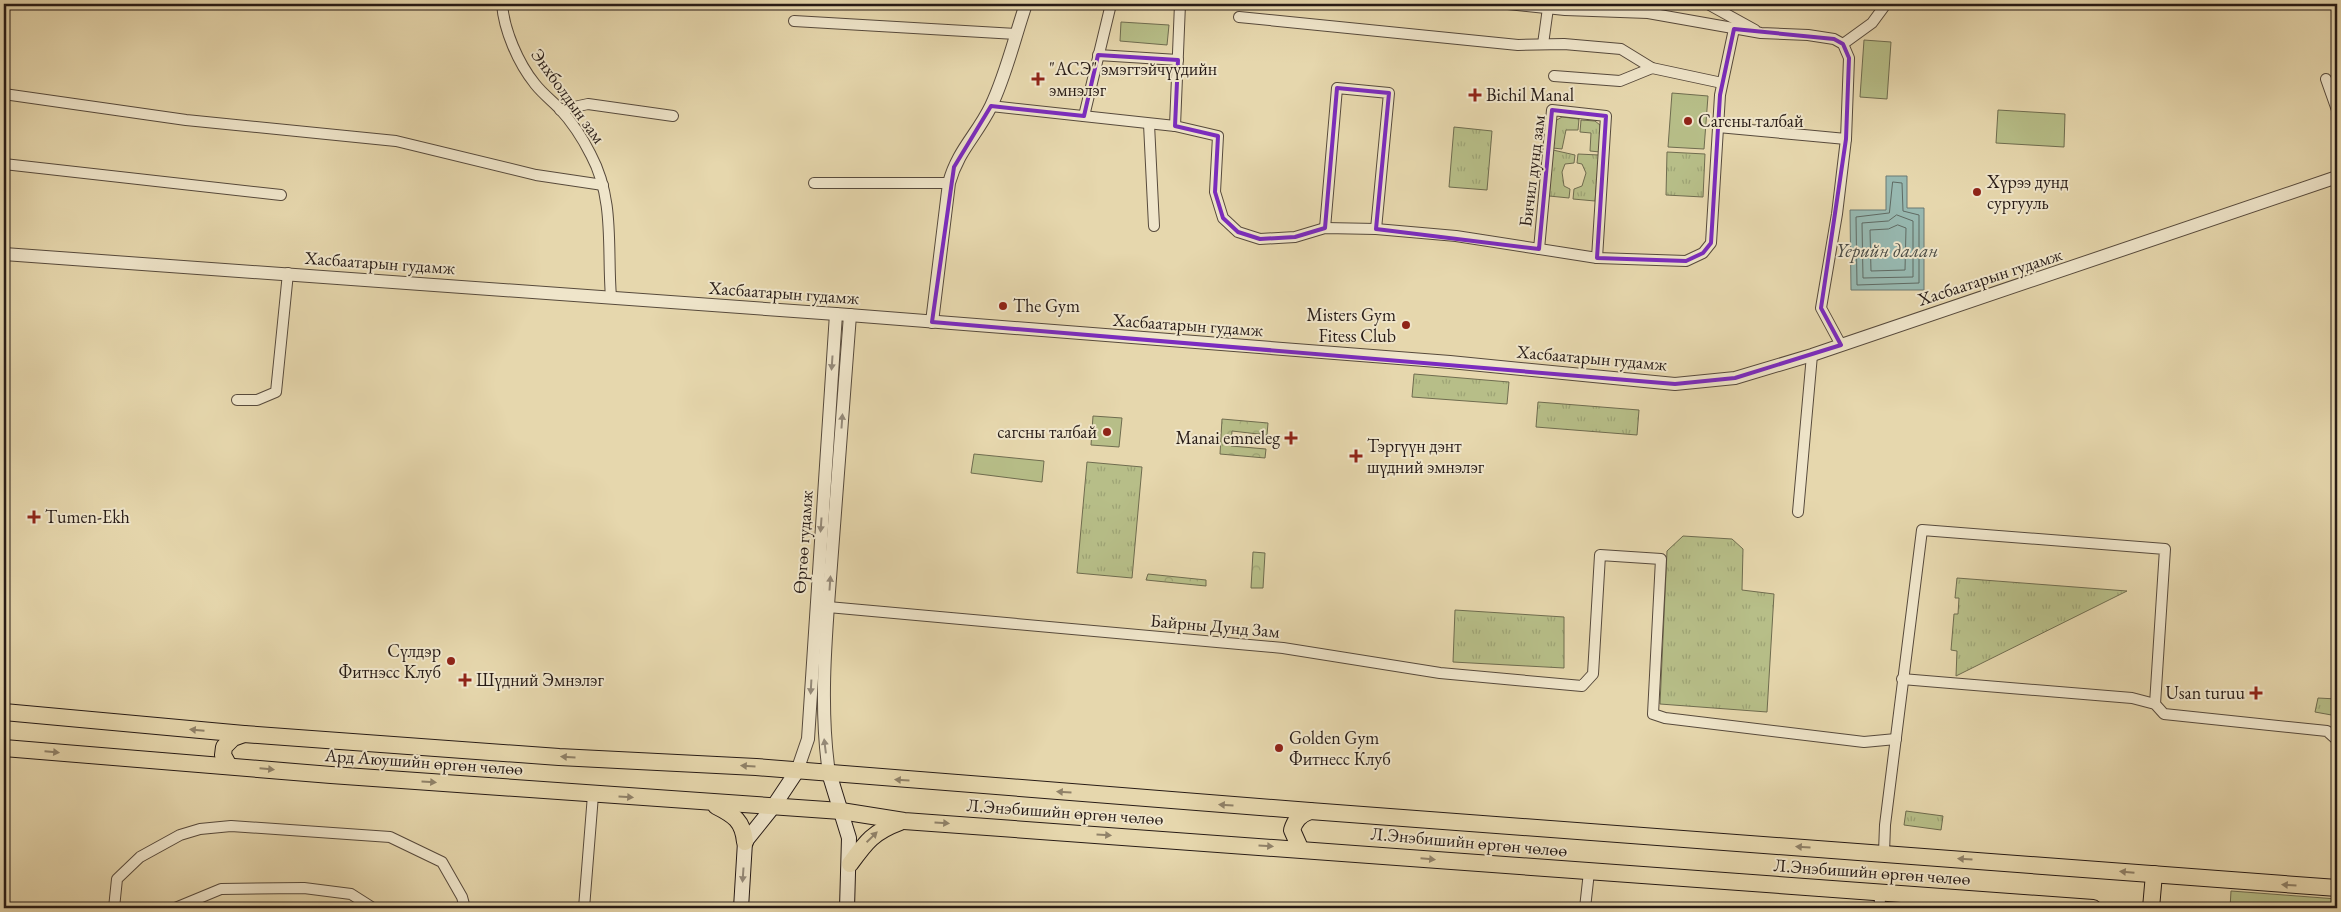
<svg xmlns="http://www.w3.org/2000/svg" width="2341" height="912" font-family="'EB Garamond',serif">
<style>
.grass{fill:#b7be88;stroke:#6f6c4f}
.forest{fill:url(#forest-crowns);stroke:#6f6c4f}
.park{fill:url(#park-tufts);stroke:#6f6c4f}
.water{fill:#97b8b0;stroke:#6a7972}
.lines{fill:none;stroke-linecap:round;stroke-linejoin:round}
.shore{stroke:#5f6a63;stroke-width:1}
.minor-casing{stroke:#574a3c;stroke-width:12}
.tertiary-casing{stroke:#574a3c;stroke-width:14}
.secondary-casing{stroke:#271b16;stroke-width:16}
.primary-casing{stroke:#271b16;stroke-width:18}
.minor{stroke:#efe5ca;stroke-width:10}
.tertiary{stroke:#efe5ca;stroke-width:12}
.secondary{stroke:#efe5ca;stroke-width:14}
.primary{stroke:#e6d7ad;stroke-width:16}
.oneway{fill:#958a79}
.oneway2{fill:#908269}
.marked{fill:none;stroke:#7b2cbf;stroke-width:4;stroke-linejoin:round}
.poi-dot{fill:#8f2418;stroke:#efe5ca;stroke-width:2}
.labels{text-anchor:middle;stroke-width:4;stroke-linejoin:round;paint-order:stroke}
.poi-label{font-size:18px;fill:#271b16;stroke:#efe5ca;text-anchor:start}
.street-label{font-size:18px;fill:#271b16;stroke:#efe5ca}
.water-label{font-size:19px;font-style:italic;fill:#494a44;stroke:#efe5ca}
</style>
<defs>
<pattern id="forest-crowns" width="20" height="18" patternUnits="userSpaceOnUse" patternTransform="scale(1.25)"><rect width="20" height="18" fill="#b7be88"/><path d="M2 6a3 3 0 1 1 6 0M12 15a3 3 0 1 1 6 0" fill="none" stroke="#9da375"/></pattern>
<pattern id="park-tufts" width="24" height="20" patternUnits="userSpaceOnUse" patternTransform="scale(1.25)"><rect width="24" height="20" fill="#b7be88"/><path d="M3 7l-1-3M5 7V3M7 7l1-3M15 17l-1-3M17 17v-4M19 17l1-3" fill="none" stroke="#9da375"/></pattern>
</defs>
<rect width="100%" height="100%" fill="#e6d7ad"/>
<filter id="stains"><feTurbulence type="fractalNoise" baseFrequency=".004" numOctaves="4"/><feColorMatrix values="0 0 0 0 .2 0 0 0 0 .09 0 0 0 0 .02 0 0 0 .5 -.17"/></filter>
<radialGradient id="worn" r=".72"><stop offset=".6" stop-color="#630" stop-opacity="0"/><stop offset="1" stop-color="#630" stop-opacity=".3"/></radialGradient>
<g class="grass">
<path d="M1121,22L1169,25L1167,45L1120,41Z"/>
<path d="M1864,40L1891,42L1887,99L1860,97Z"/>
<path d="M1672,93L1708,96L1704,149L1668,147Z"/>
<path d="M1998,110L2065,114L2064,147L1996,143Z"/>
<path d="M1093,416L1122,418L1119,447L1091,445Z"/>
<path d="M974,454L1044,461L1042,482L971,473Z"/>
<path d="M2231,891L2337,899V908H2230Z"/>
</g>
<g class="forest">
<path d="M1222,419L1268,423L1267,435L1232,431L1231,446L1266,449L1265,458L1220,454Z"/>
<path d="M1253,552L1265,553L1263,588H1251Z"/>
<path d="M1148,574L1206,580V586L1146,580Z"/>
</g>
<g class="park">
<path d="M1562,117L1579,119L1578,130H1566L1562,149L1553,148L1555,121Z"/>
<path d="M1581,120L1595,121L1600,125V152L1590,151L1591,133L1580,132Z"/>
<path d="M1454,127L1492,131L1487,190L1449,187Z"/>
<path d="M1553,150L1575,155L1574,163L1565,164L1562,172L1564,186L1570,189L1569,198L1549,196Z"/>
<path d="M1667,152L1705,154L1703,197L1666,195Z"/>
<path d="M1578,154L1599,155L1595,201L1573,199L1574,189L1582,186L1586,173L1582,164L1577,163Z"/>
<path d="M1414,374L1509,382L1507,404L1412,397Z"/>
<path d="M1538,402L1639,410L1637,435L1536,427Z"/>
<path d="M1087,462L1142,467L1132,578L1077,573Z"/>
<path d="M1683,536L1732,539L1743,549L1742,590L1774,594L1767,712L1660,704L1667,551Z"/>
<path d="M1957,578L2127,591L1956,676L1957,651L1951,650L1954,614H1958L1959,598H1955Z"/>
<path d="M1455,610L1564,617V668L1453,662Z"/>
<path d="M2318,698L2337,699V716L2315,712Z"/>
<path d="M1906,811L1943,816L1941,830L1904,825Z"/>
</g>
<path class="water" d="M1886,176H1907V208H1924V290H1851L1850,210H1886Z"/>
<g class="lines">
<g class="shore">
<path d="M1893,182L1902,183L1903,211L1919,215V283L1857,285L1856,217L1889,213Z"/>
<path d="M1897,215L1913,221V277L1863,278L1862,223L1888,221Z"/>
<path d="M1898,225L1906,228L1905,270L1871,271L1870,230L1888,229Z"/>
</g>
<g class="minor-casing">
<g id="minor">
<path d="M502,4C504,30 518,63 535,84C542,93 551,100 559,108C572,122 583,139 591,155C615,200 607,249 611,297"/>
<path d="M1508,4L1565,10L1648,13L1761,33L1808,35L1834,39L1843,44L1849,58L1846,139L1837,214L1821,308L1841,345"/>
<path d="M1708,4L1755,30"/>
<path d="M1239,17L1518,45L1564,44L1621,49L1652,68L1722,83"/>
<path d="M794,21L1016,34"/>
<path d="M1543,44L1548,8"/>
<path d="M1843,44L1872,23L1886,4"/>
<path d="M1098,55L1178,60"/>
<path d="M1554,76L1620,81L1652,68"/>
<path d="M2326,79L2337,110"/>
<path d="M4,94L186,120L396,141L536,175L603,185"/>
<path d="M991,106L1175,126L1218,136L1215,192L1223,218L1238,232L1260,239L1295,237L1325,228L1376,229L1456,236L1597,258L1686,261L1703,253L1711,243L1720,95L1734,29"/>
<path d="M560,110L588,104L673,116"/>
<path d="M1084,116L1111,4"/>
<path d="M1149,124L1154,226"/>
<path d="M1175,126L1180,4"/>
<path d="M1718,127L1846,139"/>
<path d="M4,164L281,195"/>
<path d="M814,183H949"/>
<path d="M1325,228L1337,88L1389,93L1376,229"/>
<path d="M1539,249L1552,110L1606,116L1597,258"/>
<path d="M237,400H257L276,392L288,273"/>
<path d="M1798,512L1812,355"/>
<path d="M828,607L1283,648L1440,673L1582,686L1593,674L1600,555L1661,559L1653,714L1665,718L1864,742L1896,739"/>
<path d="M1902,679L2132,698L2155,704L2164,714L2327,731L2337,740"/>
<path d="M1884,853L1885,825L1922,530L2165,549L2155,704"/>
<path d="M114,908L117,879L140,857L180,835L200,829L231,826L390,837L442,862L462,897L465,908"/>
<path d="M175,908L221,889L304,888L351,894L373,908"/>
<path d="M584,908L593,795"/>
<path d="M1585,908L1589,872"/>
<path d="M1879,908L1881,892"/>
</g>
</g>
<g class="tertiary-casing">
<g id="tertiary">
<path d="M4,254L836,314L1450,362L1675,384L1735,378L1812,355L2337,177"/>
<path d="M932,322L949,183C958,150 977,135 991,106C1006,75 1015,36 1026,4"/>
<path d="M797,771L808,739L836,314"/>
<path d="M829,773C819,705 826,633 831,565C837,482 844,398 850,315"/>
</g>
</g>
<g class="secondary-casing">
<g id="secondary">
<path d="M829,773L849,838L847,908"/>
<path d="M741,908L745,842L773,807L797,771"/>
</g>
</g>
<g class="primary-casing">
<g id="primary">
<path d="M4,712L244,734L559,757L756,767L1310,811L2337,888"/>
<path d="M4,748L331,775L841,811L904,821L2093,908"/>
<path d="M229,766L223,755L224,747L233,738L244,734"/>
<path d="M716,806C734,815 743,821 745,842"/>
<path d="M1300,848L1292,830C1295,820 1300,815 1310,811"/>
<path d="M850,864C866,842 873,832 900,822"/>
<path d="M2151,908L2154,874"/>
</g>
</g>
<use href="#minor" class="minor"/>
<use href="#tertiary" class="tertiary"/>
<use href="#secondary" class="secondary"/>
<use href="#primary" class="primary"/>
</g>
<defs><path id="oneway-solid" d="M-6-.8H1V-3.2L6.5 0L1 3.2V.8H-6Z" transform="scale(1.25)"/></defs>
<g class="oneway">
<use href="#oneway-solid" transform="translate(832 363) rotate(94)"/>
<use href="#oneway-solid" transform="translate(842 421) rotate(-86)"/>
<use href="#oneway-solid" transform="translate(821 525) rotate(94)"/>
<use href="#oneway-solid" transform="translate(830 583) rotate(-86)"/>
<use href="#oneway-solid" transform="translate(811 687) rotate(93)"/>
<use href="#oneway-solid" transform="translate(825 746) rotate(-97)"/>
<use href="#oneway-solid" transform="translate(743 875) rotate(94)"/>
</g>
<g class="oneway2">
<use href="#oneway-solid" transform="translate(197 730) rotate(-175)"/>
<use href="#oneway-solid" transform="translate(52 752) rotate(5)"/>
<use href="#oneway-solid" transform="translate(568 757) rotate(-177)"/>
<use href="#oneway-solid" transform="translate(748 766) rotate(-177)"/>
<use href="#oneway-solid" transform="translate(267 769) rotate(5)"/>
<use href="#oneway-solid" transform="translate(902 780) rotate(-176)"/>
<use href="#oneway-solid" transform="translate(429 782) rotate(4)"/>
<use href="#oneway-solid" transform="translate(1064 792) rotate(-176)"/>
<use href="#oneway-solid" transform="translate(626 797) rotate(4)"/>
<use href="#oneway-solid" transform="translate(1226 805) rotate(-176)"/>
<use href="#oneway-solid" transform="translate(942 823) rotate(4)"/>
<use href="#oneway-solid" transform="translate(1104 835) rotate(4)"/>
<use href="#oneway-solid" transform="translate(872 837) rotate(-44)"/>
<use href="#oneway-solid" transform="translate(1266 846) rotate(4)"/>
<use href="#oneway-solid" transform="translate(1803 847) rotate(-176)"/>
<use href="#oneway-solid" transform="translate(1428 859) rotate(5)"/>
<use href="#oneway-solid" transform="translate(1965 859) rotate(-176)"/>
<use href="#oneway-solid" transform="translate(2127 872) rotate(-175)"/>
<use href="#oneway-solid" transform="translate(2289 885) rotate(-176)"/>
</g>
<path class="marked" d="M1734,29L1834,39L1843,44L1849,58L1846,139L1821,308L1841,345L1735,378L1675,384L932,322L954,167L991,106L1084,116L1098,55L1178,60L1175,126L1218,136L1215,192L1223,218L1238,232L1260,239L1295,237L1325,228L1337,88L1389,93L1376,229L1539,249L1552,110L1606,116L1597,258L1686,261L1703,253L1711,243L1720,95Z"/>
<g class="poi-dot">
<path d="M1035.5 71.5h5v5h5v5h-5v5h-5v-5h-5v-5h5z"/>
<path d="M1472.5 87.5h5v5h5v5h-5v5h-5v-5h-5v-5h5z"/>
<circle cx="1688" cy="121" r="5"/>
<circle cx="1977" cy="192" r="5"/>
<circle cx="1003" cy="306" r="5"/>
<circle cx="1406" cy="325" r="5"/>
<circle cx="1107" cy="432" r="5"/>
<path d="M1288.5 430.5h5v5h5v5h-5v5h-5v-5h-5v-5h5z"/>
<path d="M1353.5 448.5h5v5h5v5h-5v5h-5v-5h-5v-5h5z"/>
<path d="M31.5 509.5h5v5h5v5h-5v5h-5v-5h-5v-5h5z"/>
<circle cx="451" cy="661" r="5"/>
<path d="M462.5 672.5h5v5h5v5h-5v5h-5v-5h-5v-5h5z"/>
<path d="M2253.5 685.5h5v5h5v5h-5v5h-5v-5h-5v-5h5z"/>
<circle cx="1279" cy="748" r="5"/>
</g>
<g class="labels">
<g class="poi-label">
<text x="1049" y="75">"АСЭ" эмэгтэйчүүдийн<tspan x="1049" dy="21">эмнэлэг</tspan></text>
<text x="1486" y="101">Bichil Manal</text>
<text x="1698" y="127">Сагсны талбай</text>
<text x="1987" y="188">Хүрээ дунд<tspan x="1987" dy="21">сургууль</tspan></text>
<text x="1013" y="312">The Gym</text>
<text x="1396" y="321" text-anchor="end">Misters Gym<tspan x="1396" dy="21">Fitess Club</tspan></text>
<text x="1097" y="438" text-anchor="end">сагсны талбай</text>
<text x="1280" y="444" text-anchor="end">Manai emneleg</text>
<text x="1367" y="452">Тэргүүн дэнт<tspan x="1367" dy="21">шүдний эмнэлэг</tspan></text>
<text x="45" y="523">Tumen-Ekh</text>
<text x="441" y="657" text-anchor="end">Сүлдэр<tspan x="441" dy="21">Фитнэсс Kлуб</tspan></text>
<text x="476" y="686">Шүдний Эмнэлэг</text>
<text x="2245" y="699" text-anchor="end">Usan turuu</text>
<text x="1289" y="744">Golden Gym<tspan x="1289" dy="21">Фитнесс Клуб</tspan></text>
</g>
<g class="street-label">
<text transform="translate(568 96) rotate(54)" y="6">Энхболдын зам</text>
<text transform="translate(1532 171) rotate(-83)" y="6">Бичил дунд зам</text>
<text transform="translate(380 263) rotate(4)" y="6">Хасбаатарын гудамж</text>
<text transform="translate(1990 277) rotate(-18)" y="6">Хасбаатарын гудамж</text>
<text transform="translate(784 293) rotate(4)" y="6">Хасбаатарын гудамж</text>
<text transform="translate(1188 325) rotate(4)" y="6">Хасбаатарын гудамж</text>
<text transform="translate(1592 358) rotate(5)" y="6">Хасбаатарын гудамж</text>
<text transform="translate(803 542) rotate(-86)" y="6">Өргөө гудамж</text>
<text transform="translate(1215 626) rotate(5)" y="6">Байрны Дунд Зам</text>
<text transform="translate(424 762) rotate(4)" y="6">Ард Аюушийн өргөн чөлөө</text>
<text transform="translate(1065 812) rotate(4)" y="6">Л.Энэбишийн өргөн чөлөө</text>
<text transform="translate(1469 842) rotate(5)" y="6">Л.Энэбишийн өргөн чөлөө</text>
<text transform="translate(1872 872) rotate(4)" y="6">Л.Энэбишийн өргөн чөлөө</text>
</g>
<g class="water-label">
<text x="1887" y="257">Үерийн далан</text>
</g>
</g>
<rect width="2341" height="912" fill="none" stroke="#e6d7ad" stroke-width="20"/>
<rect x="5" y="5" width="2331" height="902" fill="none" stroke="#271b16" stroke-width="2.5"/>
<rect x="10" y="10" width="2321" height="892" fill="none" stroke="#271b16"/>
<rect width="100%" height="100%" filter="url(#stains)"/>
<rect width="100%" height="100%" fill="url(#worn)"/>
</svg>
